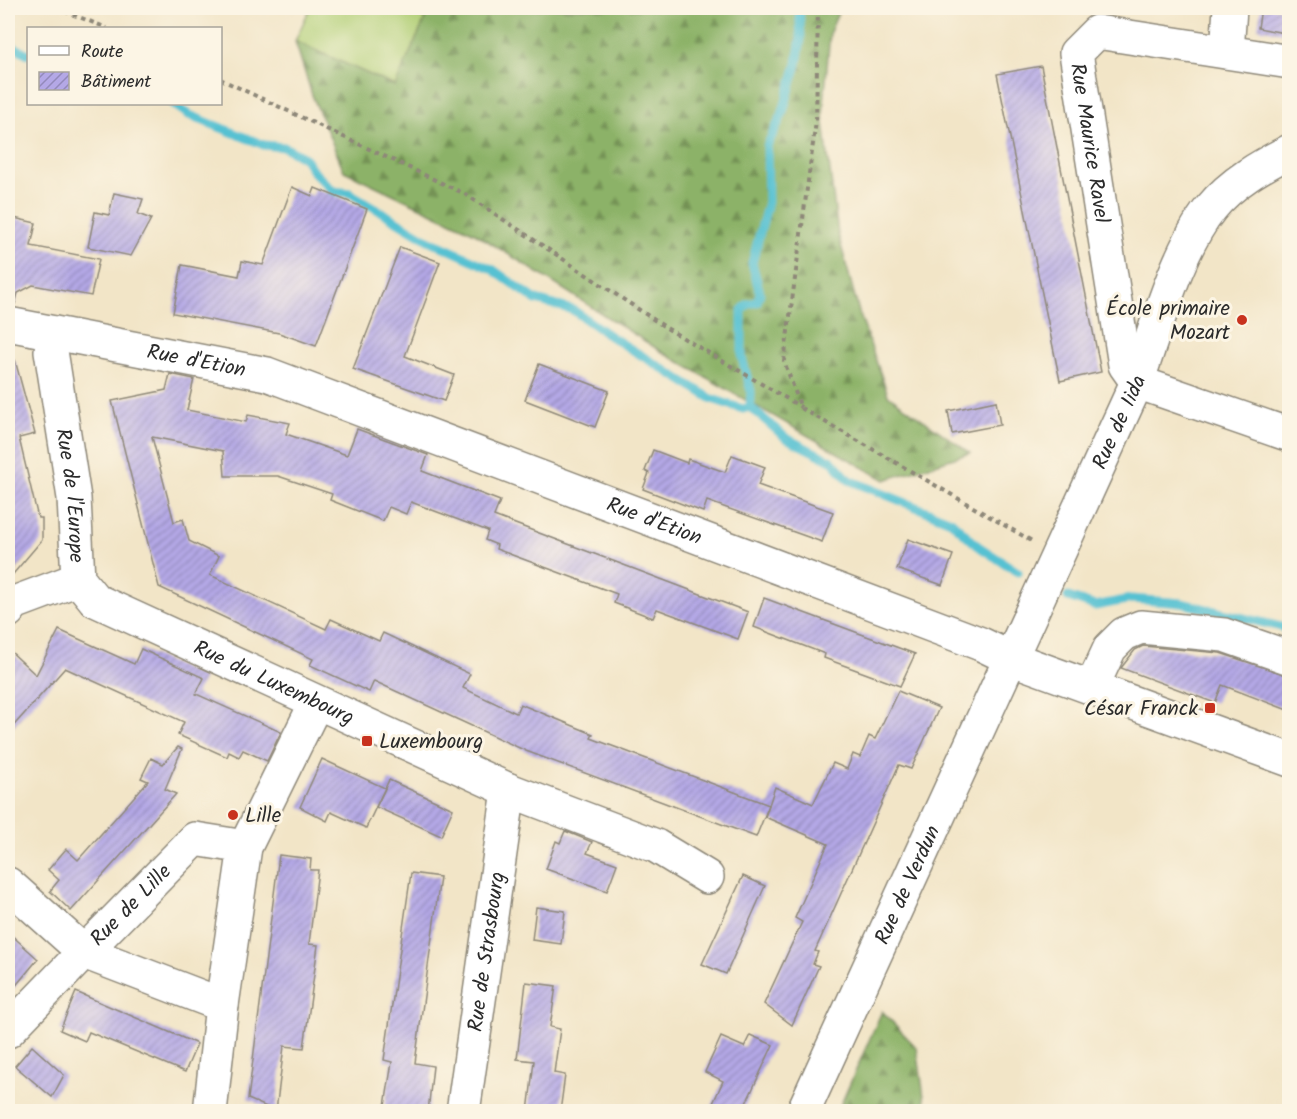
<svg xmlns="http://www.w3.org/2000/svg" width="1297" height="1119" font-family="Kalam,sans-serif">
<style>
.forest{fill:url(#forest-firs);stroke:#5c6e49;stroke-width:1.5}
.garden{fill:#b1cf76;stroke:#6e7d50;stroke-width:1.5}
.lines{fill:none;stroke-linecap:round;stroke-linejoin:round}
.stream{stroke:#57c1d2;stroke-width:9}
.building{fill:url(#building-hatch)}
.minor-casing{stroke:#8e8879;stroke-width:36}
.path{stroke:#8e8879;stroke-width:4;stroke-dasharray:4.5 4.5;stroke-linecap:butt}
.minor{stroke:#fff;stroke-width:33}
.poi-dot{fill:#c8321e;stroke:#fcf5e5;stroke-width:2}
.labels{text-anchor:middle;stroke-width:6;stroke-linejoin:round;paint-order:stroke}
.street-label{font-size:21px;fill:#2b2b2b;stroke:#fcf5e5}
.poi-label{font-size:21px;fill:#2b2b2b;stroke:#fcf5e5;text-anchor:end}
</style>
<defs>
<pattern id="forest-firs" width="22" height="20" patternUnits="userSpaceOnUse" patternTransform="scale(1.5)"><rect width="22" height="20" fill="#8cb267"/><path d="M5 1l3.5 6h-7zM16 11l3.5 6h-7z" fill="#739155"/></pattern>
<pattern id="building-hatch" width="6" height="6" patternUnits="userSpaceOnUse" patternTransform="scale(1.5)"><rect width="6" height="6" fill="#b4a8e6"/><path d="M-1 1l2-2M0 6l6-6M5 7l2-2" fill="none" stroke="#9389bb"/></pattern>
</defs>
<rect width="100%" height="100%" fill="#fcf5e5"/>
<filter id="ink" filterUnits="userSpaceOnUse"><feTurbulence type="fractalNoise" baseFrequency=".0167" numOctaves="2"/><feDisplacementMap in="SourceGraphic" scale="12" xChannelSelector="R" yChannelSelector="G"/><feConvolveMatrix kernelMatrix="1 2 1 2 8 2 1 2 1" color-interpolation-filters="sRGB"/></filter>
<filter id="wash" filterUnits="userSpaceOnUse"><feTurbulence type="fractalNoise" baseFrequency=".008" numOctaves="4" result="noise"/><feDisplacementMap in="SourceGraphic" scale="24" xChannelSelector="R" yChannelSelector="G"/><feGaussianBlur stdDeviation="1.35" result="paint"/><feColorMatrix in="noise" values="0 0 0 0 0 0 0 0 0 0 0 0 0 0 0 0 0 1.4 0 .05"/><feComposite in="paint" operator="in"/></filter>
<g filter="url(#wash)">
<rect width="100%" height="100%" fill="#f2e5c7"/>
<g class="forest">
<path d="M401,8H840L830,32L823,115L838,234L859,312L888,395L970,453L885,480L662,352L475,233L344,171L312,95L295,41L395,86L425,19Z"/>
<path d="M882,1011L917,1048L926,1111H838Z"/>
</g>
<path class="garden" d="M310,8H401L425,19L395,86L295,41Z"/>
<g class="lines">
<g class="stream">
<path d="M8,44L28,54"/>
<path d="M173,104L189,115L264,145L284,147L305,158L312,170L333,191L350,193L428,240L492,269L536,300L573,310L610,336L712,399L743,409L750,407"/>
<path d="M750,407L751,391L742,358V310L748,304L757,302L760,293L752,263L768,202L767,146L782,115L797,64L801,38L799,8"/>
<path d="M750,407L786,438L832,461L849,480L951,521L978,546L1018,572"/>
<path d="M1068,597L1095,606L1131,599L1182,603L1290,629"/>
</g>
</g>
<g id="blocks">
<g class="building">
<path d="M1261,8H1290V34L1258,28Z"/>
<path d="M1041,66L1101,372L1060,381L997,74Z"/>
<path d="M292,187L312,196L315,188L367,209L316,346L279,333L173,313L182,265L239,276L242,261L263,265Z"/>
<path d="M114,193L143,199L138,214L151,219L131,256L88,247L95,212L109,215Z"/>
<path d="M14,218L36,223L31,246L99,259L91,296L33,285L18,293L15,304L8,303V242Z"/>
<path d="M400,247L440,262L405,356L454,375L444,401L353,369Z"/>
<path d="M15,360L35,434L19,438L38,518H42V540L8,580V361Z"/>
<path d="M539,364L609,391L595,427L525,400Z"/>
<path d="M170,374L194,379L187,410L246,422L248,415L290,423L286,434L347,455L357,429L428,455L422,471L500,501L494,516L748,612L738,639L657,609L653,618L614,603L617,594L496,549L497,545L485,540L488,531L411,502L406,514L389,507L383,521L330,500L332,494L278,476H225L223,451L152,437L174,522L183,519L189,541L219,556L210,575L326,629L331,619L379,641L383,633L470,674L463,688L516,713L520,704L593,734L591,738L769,805L756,837L526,751L374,681L369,692L310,665L313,659L159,587L112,401L166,390Z"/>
<path d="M996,401L1000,425L952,434L948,411Z"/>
<path d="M653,450L687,463L688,459L725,472L732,455L765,467L758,485L833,512L822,542L707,501L703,512L643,489L649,473L645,471Z"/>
<path d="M908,539L953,555L942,585L897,569Z"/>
<path d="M764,598L915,654L900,686L824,658L825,654L754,627Z"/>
<path d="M59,630L134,664L141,649L204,678L196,694L281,732L267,761L243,750L239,757L229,752L227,757L178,735L184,722L65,668L8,732V649L36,675Z"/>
<path d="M1143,646L1220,653L1290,676V711L1222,685L1215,703L1121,668L1135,650Z"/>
<path d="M898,691L939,708L911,769L899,765L815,951L818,952L813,964L819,966L792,1025L764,1004L802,922L795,918L828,844L765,817L775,787L813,804L833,763L847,769L853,754L860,757L869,736L875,739Z"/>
<path d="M178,747L182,749L165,789L176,794L71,911L50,891L59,880L48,870L66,849L78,860L148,781L141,778L151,758L163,764Z"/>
<path d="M322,759L385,788L366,828L331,812L327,821L300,807Z"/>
<path d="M389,780L453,809L441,836L376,807Z"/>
<path d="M565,831L592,842L587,853L617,864L607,891L546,869L556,841L560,843Z"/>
<path d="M279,855L311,859L310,870H318L309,944L318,945L304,1048L284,1046L276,1111L248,1099Z"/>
<path d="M411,873L440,877L415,1063L433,1066L428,1112H384L392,1062L384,1060Z"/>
<path d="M743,876L765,886L726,974L702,964Z"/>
<path d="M536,907L565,911L561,944L532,940Z"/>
<path d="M8,932L38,959L8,995Z"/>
<path d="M526,982L556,986L550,1027L560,1029L554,1073L565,1075L560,1112H528L534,1061L517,1059Z"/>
<path d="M76,992L197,1044L185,1072L89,1032L85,1041L60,1030Z"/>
<path d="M750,1035L773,1045L742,1112H709L723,1081L705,1072L721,1037L744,1047Z"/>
<path d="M32,1046L64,1075L52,1097L15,1066Z"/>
</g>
</g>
</g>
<g filter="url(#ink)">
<use href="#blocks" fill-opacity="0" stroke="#8e8879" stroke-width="1.5"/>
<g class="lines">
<g class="minor-casing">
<g id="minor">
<path d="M1227,52L1230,8"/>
<path id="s1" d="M1290,62L1097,32L1076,53L1125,365L1137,382L1290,435"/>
<path id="s2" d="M8,324L267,374L981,644L1010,658L1290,760"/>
<path id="s3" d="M53,333L51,351L74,498L78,579"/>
<path id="s4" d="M78,579L95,600L509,790L656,846L707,877"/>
<path d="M8,611L14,603L78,579"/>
<path d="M1092,687L1110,648L1124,634L1141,627L1224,635L1290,658"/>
<path d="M8,884L84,952L8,1031"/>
<path id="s5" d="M222,1005L84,952L195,839L245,847"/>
<path d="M210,1112L222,1005L245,847L316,703"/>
<path id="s6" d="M463,1112L509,790"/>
<path id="s7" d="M803,1112L1137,382C1156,329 1177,250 1211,208C1232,182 1261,166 1290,151"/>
</g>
</g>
<g class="path">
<path d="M56,8L107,28"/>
<path d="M818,8L816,121L784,361L801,408L1032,541"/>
<path d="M220,79L465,194L668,329L801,407"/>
</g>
<use href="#minor" class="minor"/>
</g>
</g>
<g class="poi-dot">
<circle cx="1242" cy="320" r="6"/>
<rect x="1204" y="702" width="12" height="12" rx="3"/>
<rect x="361" y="735" width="12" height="12" rx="3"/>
<circle cx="233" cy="815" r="6"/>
</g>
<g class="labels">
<g class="street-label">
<text dy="7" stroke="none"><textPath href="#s1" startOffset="316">Rue Maurice Ravel</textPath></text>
<text dy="7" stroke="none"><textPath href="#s2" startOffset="192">Rue d'Etion</textPath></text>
<text dy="7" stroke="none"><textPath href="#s7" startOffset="759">Rue de Iida</textPath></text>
<text dy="7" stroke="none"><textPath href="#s3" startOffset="164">Rue de l'Europe</textPath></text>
<text dy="7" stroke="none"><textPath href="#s2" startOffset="678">Rue d'Etion</textPath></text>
<text dy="7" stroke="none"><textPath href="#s4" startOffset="224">Rue du Luxembourg</textPath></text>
<text dy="7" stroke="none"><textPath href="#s7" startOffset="250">Rue de Verdun</textPath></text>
<text dy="7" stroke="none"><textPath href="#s5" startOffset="214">Rue de Lille</textPath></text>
<text dy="7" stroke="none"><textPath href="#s6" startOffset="162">Rue de Strasbourg</textPath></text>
</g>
<g class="poi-label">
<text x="1230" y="315">École primaire<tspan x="1230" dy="24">Mozart</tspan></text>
<text x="1198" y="715">César Franck</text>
<text x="379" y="748" text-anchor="start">Luxembourg</text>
<text x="245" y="822" text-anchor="start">Lille</text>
</g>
</g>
<rect width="1297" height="1119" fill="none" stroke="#fcf5e5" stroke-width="30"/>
<rect x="27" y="27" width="195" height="78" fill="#fcf5e5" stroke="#a8a49b" stroke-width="1.5"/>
<rect x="39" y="46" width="30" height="9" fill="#ffffff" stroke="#a8a49b" stroke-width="1.5"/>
<text x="81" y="57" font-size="18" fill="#2b2b2b">Route</text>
<rect x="39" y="72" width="30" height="18" fill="url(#building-hatch)" stroke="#a8a49b" stroke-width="1.5"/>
<text x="81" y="87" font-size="18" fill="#2b2b2b">Bâtiment</text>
</svg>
